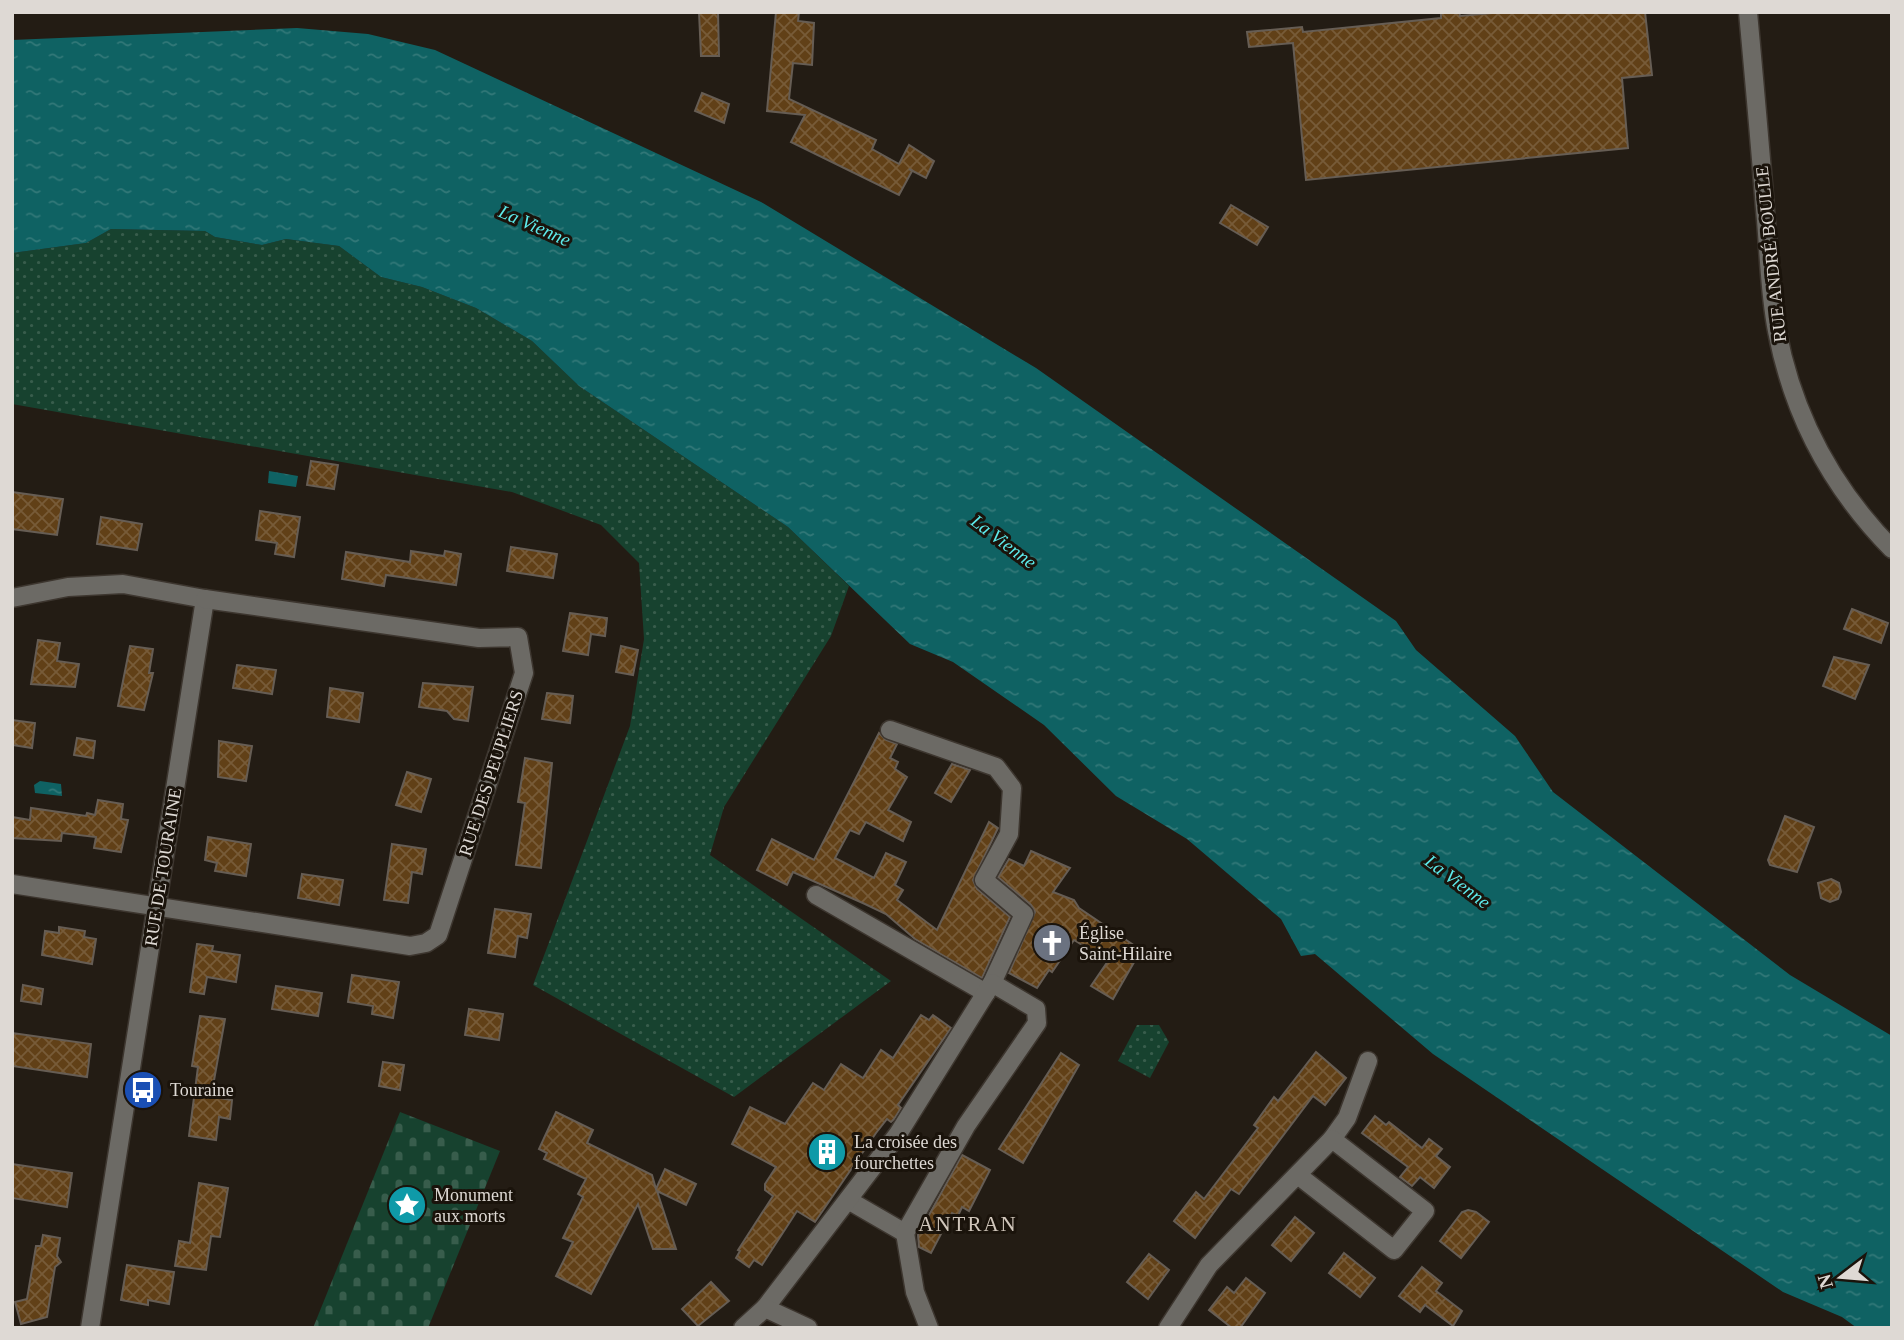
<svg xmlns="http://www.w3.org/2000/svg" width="1904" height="1340" font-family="'Times New Roman',serif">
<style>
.cemetery{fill:url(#cemetery-stones)}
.park{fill:url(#park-dots)}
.water{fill:url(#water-ripples)}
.building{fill:url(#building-cross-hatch);stroke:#665d54;stroke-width:2}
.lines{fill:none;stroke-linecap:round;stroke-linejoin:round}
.minor-casing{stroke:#3d362f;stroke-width:21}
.minor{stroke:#6c6a65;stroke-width:18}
.labels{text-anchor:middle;stroke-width:6;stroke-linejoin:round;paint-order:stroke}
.street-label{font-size:18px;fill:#ded9d4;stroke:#1a130b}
.poi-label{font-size:18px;fill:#ded9d4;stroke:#1a130b;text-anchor:start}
.water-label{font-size:19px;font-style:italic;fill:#5deaeb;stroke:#1a130b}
.quarter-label{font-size:21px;letter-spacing:2px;fill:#d0c6bb;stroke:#1a130b}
</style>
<defs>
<pattern id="cemetery-stones" width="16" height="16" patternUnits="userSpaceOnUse" patternTransform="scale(1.75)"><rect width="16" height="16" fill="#17422f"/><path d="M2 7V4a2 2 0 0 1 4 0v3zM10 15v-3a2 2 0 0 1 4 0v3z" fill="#385d4c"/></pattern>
<pattern id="park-dots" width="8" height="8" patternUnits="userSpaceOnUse" patternTransform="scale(1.75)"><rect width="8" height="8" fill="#17422f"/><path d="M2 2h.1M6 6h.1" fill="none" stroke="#385d4c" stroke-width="1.8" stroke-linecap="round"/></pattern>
<pattern id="water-ripples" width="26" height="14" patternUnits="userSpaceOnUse" patternTransform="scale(1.75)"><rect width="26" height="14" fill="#0f6263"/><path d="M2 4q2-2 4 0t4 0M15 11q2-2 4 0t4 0" fill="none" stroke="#327878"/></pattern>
<pattern id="building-cross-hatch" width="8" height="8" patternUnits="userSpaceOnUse" patternTransform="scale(1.75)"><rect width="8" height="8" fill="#614017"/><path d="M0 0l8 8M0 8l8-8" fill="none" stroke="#775b38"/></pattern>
</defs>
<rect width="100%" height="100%" fill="#231c14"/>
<path class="cemetery" d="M400,1112L500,1151L428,1328H313Z"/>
<g class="park">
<path d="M111,229L205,231L215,237L262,245L286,239L339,246L381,277L422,287L476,308L532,341L579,386L788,527L849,586L831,636L724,807L710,855L891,981L734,1097L533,985L630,726L644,639L639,563L601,525L512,492L12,404V253L86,243Z"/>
<path d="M1137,1025H1159L1169,1042L1150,1078L1118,1061Z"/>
</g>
<g class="water">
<path d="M297,28L368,34L435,50L761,202L1036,368L1396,621L1416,650L1515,736L1553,792L1790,975L1892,1036V1328H1857L1842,1317L1783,1292L1433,1054L1315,954L1301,956L1281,919L1187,839L1116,796L1044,725L953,662L910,644L788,527L579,386L532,341L476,308L422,287L381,277L339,246L286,239L262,245L215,237L205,231L111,229L86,243L12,253V40Z"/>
<path d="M269,471L298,476L296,487L268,483Z"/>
<path d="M40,781L61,784L62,796L35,793L34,785Z"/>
</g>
<g class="building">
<path d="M699,12H718L719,56H701Z"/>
<path d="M776,12H799L798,21L814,23L812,65L793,63L789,99L876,140L872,149L899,164L909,145L934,161L926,178L909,169L912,171L899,195L791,142L805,115L767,111Z"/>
<path d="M1441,12H1459L1460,16L1504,12H1645L1652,75L1622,78L1628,148L1306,180L1293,43L1249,47L1247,32L1302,27L1303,32L1441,18Z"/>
<path d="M702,93L729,104L724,123L695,111Z"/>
<path d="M1231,205L1268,227L1257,245L1220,223Z"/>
<path d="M311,461L338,465L334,489L307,485Z"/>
<path d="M12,492L63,499L57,535L12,529Z"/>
<path d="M260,511L300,517L294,557L275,554L277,543L256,540Z"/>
<path d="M101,517L142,524L137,550L97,544Z"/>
<path d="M511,547L557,554L553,578L507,571Z"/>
<path d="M411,551L444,556L445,551L461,554L456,585L386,575L384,586L342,579L346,552L410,562Z"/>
<path d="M1852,609L1888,623L1881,643L1844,629Z"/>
<path d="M570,613L607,618L605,636L591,634L588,655L563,651Z"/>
<path d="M38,640L60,643L57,661L79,664L75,687L31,684Z"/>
<path d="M130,646L153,649L149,673H153L144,710L118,706Z"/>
<path d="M621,646L638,650L633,675L616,672Z"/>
<path d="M1834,657L1869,665L1855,699L1823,686Z"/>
<path d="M237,665L276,670L272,694L233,688Z"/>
<path d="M423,683L473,687L468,721L454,719L447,711L419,707Z"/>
<path d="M330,688L363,693L359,722L327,717Z"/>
<path d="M547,693L573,696L570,723L542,719Z"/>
<path d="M12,720L35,723L32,748L12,745Z"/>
<path d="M879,733L886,740L897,744L890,758L898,762L895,769L907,777L888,810L911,822L903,841L866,822L859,834L850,830L835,858L874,878L886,853L906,862L895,885L903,890L897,900L937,930L989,822L998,828L973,880L977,889L1010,917L982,978L915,939L886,914L865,904L793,872L787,885L757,870L772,839L814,860Z"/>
<path d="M77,738L95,741L93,758L74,755Z"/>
<path d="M219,741L252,746L246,781L218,777Z"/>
<path d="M525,758L552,763L541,868L516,865L525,803L518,802Z"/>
<path d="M952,764L970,770L951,802L935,793Z"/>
<path d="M407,772L431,779L421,812L396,805Z"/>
<path d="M98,800L123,804L121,819L128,820L121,852L94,848L96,837L62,833L61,841L12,838V817L30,820L31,808L86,816L87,813L95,815Z"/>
<path d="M1785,816L1814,827L1797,872L1770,865L1768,860Z"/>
<path d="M208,837L251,844L246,876L215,871L217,863L205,860Z"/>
<path d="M392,844L426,849L422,874L412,872L408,903L384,900Z"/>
<path d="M1031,851L1070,868L1053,892L1074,900L1079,908L1141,950L1113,999L1091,986L1108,961L1074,940L1052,972L1049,970L1037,988L1009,973L1035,912L1031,905L998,877L1009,859L1024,866Z"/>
<path d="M302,874L343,880L339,905L298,898Z"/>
<path d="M1831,879L1839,883L1841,892L1838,899L1830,902L1821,898L1818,883Z"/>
<path d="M495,909L531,914L527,938L518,936L515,957L488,953Z"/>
<path d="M59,927L85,931L84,937L96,939L92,964L42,955L45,931L59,933Z"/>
<path d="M197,944L213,946L212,951L240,955L236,982L207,977L204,994L190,992Z"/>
<path d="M352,975L399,982L393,1018L372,1014L373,1006L348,1002Z"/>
<path d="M23,985L43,989L41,1004L21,1001Z"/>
<path d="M276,986L322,993L318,1016L272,1009Z"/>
<path d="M469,1009L503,1014L499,1040L465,1035Z"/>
<path d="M921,1015L929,1020L933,1015L951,1028L898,1105L901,1108L894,1119L891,1122L887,1119L876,1133L815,1222L797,1211L762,1265L754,1260L749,1267L736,1258L740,1251L738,1250L773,1196L765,1190V1184L776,1167L732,1144L750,1107L785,1124L813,1083L824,1090L841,1064L863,1078L881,1050L893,1058Z"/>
<path d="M200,1016L225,1019L211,1097L232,1100L230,1119L219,1117L216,1140L189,1136L198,1067L192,1066Z"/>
<path d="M12,1033L91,1044L87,1077L12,1066Z"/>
<path d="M1316,1052L1346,1078L1325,1105L1313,1096L1239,1194L1231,1189L1195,1238L1174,1221L1196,1192L1204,1199L1258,1128L1254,1125L1274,1097L1278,1101Z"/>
<path d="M1061,1053L1079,1065L1023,1163L999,1149Z"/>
<path d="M383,1062L404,1065L400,1090L379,1086Z"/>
<path d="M556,1112L593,1130L587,1143L652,1175L656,1189L665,1169L696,1184L686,1205L657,1191L676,1249H653L638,1204L591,1294L556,1276L573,1242L563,1238L583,1197L578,1194L586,1179L544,1159L547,1153L539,1149Z"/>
<path d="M1375,1116L1386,1125L1389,1122L1422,1148L1429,1139L1442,1149L1436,1156L1450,1167L1434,1188L1420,1177L1412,1186L1400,1177L1408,1167L1362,1133Z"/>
<path d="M962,1155L990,1170L969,1211L962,1207L958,1216L952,1213L931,1253L919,1247L918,1235Z"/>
<path d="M12,1164L72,1173L67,1207L12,1198Z"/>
<path d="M199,1183L228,1188L220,1237L211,1236L206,1270L175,1266L179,1241L190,1243Z"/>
<path d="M1468,1210L1476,1212L1489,1222L1461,1258L1440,1241L1462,1212Z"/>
<path d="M1295,1217L1314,1233L1291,1261L1272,1245Z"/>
<path d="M43,1235L60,1238L57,1256L61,1262L55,1267L47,1317L21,1324L15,1302L27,1299L36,1246H41Z"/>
<path d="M1344,1253L1375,1278L1360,1297L1329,1273Z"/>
<path d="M1149,1254L1169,1270L1148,1299L1127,1282Z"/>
<path d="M127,1265L174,1272L169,1304L148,1300V1305L121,1300Z"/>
<path d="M1422,1267L1442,1283L1436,1291L1462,1311L1453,1326L1425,1305L1420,1312L1399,1296Z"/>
<path d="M1246,1278L1265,1293L1240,1328H1232L1209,1310L1227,1287L1234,1293Z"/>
<path d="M711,1282L729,1301L698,1326L682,1309Z"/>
</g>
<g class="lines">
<g class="minor-casing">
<g id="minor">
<path d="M1748,12C1754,78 1760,143 1765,209C1769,249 1769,291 1777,331C1793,415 1832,488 1892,549"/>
<path d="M12,598L68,587L123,584L205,599L90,1328"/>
<path d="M890,730L996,767L1012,788L1009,834L984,880L1024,914L992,983"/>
<path d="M12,884L410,946L426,943L438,935L524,673L518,637L479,638L205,599"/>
<path d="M816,895L986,993"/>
<path d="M1332,1139L1347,1118L1368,1061"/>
<path d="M848,1200L905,1233"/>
<path d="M765,1308L898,1134L992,983L1036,1009L1037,1023L966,1126L905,1233L915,1292L929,1328"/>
<path d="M743,1328L765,1308L808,1328"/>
<path d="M1168,1328L1209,1265L1332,1139L1425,1211L1394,1250L1299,1176"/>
</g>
</g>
<use href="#minor" class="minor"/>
</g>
<defs>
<g id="church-disc" transform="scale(2.0125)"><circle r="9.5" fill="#6b7280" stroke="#1a130b"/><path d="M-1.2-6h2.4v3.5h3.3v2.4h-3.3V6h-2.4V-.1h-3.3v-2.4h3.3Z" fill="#fff"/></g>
<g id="bus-disc" transform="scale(2.0125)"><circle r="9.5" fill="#1a4fb4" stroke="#1a130b"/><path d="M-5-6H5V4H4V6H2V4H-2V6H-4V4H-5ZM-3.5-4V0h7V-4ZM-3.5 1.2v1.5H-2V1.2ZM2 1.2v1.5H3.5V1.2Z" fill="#fff"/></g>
<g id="building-disc" transform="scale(2.0125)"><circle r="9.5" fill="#0f9aa8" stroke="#1a130b"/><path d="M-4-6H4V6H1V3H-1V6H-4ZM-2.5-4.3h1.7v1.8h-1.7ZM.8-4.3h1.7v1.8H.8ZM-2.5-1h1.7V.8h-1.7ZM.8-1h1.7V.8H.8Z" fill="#fff"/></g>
<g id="sight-disc" transform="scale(2.0125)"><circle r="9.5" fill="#0f9aa8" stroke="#1a130b"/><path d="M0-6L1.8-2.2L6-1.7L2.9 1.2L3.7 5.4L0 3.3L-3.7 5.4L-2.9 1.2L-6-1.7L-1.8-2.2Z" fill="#fff"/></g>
</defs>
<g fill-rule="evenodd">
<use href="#church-disc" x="1052" y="943"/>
<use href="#bus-disc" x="143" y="1090"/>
<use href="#building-disc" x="827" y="1152"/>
<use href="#sight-disc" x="407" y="1205"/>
</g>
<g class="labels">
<g class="street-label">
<text transform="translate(1771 254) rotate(-96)" y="6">RUE ANDRÉ BOULLE</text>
<text transform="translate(491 773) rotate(-72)" y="6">RUE DES PEUPLIERS</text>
<text transform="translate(163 867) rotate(-81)" y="6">RUE DE TOURAINE</text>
</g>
<g class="poi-label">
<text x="1079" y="939">Église<tspan x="1079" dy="21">Saint-Hilaire</tspan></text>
<text x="170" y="1096">Touraine</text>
<text x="854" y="1148">La croisée des<tspan x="854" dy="21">fourchettes</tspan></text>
<text x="434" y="1201">Monument<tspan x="434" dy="21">aux morts</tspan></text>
</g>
<g class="water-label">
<text transform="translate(535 225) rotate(24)" y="7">La Vienne</text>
<text transform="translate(1004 541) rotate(37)" y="7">La Vienne</text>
<text transform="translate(1458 881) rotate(37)" y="7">La Vienne</text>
</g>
<g class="quarter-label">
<text x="968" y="1231">ANTRAN</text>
</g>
</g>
<rect width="1904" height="1340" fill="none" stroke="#ded9d4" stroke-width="28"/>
<g transform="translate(1841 1277) rotate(254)" stroke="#1a130b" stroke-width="5" paint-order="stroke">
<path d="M0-5L12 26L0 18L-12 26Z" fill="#ded9d4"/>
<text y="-10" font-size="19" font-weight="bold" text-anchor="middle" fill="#ded9d4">N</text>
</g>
</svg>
